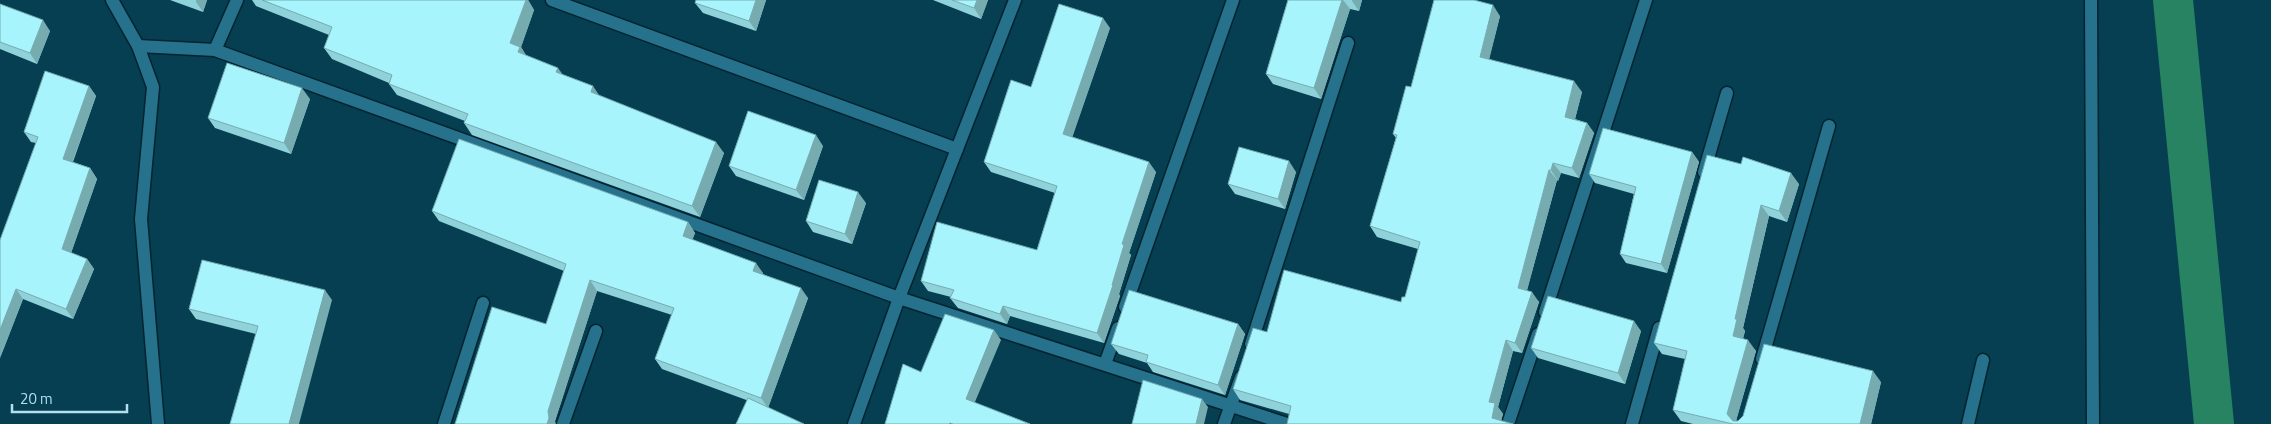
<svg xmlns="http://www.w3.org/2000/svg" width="2271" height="424" font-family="'Titillium Web',sans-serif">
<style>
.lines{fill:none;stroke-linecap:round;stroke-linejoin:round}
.canal{stroke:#278362;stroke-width:40}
.minor-casing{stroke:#04242f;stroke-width:15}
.minor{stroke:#26718b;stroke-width:12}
.wall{fill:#90d2d9}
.shaded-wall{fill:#76abb0}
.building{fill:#a8f4fc;stroke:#76abb0}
</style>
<rect width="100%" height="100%" fill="#063f51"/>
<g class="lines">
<path class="canal" d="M2173,0L2214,424"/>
<g class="minor-casing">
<g id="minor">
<path d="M112,0L138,46L153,87L141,219L158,424"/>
<path d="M552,0L957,149"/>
<path d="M2091,0L2093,424"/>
<path d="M138,46L215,50L899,298L1287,424"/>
<path d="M215,50L237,0"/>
<path d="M1704,172L1727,93"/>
<path d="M1125,307L1233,0"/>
<path d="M1545,312L1646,0"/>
<path d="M1251,344L1348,43"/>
<path d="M1762,359L1829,126"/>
<path d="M1105,364L1118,328"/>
<path d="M444,424L483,303"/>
<path d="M563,424L596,331"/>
<path d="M854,424L899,298L1015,0"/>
<path d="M1224,424L1241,377"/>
<path d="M1508,424L1538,334"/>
<path d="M1632,424L1659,328"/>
<path d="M1968,424L1983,360"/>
</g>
</g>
<use href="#minor" class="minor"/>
</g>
<g class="wall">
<path d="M170,0H207L203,12Z"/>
<path d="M252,0H528L534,10L521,47L526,56L563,75L600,96L724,153L700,217L472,135L464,123L465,121L397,95L389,84V83L332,59L324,48L329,35L256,6Z"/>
<path d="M766,0L756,31L703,13L695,3Z"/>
<path d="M933,0H988L981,19Z"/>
<path d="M1288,0H1362L1359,11L1350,9L1321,99L1273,84L1266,74Z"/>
<path d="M0,4L50,31L37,64L0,49Z"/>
<path d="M1500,16L1489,59L1582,92L1575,119L1587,123L1594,133L1579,178L1561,173L1558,181L1557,180L1527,290L1539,302L1522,353L1513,351L1498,407L1503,414L1501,421L1289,414L1240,400L1233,389L1267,332L1401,302L1405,297L1418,249L1377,237L1370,226L1396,138L1393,134L1411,87Z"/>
<path d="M1110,28L1072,137L1156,172L1129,253L1131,255L1119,294L1120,296L1104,343L1010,316L1007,324L958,308L950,298L951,297L928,291L921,281L1037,250L1055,193L991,172L984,162L1031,87Z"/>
<path d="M89,86L96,96L73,162L90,168L97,179L71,253L87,259L94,269L73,319L23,299L0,358L36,143L31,142L24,132Z"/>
<path d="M310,99L291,154L215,128L208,118Z"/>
<path d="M823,146L804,200L736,176L729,166Z"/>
<path d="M1692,152L1699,162L1667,273L1626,263L1620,254L1634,194L1595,183L1589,174Z"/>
<path d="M1741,164L1799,184L1787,222L1769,216L1743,328L1745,331L1743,338L1756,351L1736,421L1881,382L1871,424H1693L1681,421L1673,410L1685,359L1662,354L1654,343Z"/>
<path d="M1296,172L1285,209L1235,194L1228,184Z"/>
<path d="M866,203L852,244L813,232L806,221Z"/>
<path d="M432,211L688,222L695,233L692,240L763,273V274L808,298L768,408L662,369L655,359L672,315L597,291L555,421L455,424L546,324L564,271L439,221Z"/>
<path d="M332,300L256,334L196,319L189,309Z"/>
<path d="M1238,324L1245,334L1225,395L1153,372L1147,363L1119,354L1111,344Z"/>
<path d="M1641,331L1625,384L1538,358L1531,348Z"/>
</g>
<g class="shaded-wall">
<path d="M196,0H207L203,12L196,2Z"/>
<path d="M526,0H528L534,10L521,47L528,58L526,64L510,43Z"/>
<path d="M756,0H766L756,31L749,21Z"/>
<path d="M977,0H988L981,19L974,8Z"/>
<path d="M1342,0H1343L1350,9L1321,99L1314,88Z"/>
<path d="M1352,0H1362L1359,11L1352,1Z"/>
<path d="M1493,5L1500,16L1487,68L1480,57Z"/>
<path d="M1103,18L1110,28L1070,144L1063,134Z"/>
<path d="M43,20L50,31L37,64L30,53Z"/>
<path d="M558,68L566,79L556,72Z"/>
<path d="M1574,81L1582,92L1573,127L1565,117Z"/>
<path d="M89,86L96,96L70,169L63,159Z"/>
<path d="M593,86L601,98L591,92Z"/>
<path d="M302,88L310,99L291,154L284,143Z"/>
<path d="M1587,123L1594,133L1579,178L1572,168Z"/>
<path d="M816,135L823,146L804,200L796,190Z"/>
<path d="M716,142L724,153L700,217L692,206Z"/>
<path d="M1692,152L1699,162L1667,273L1661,264Z"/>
<path d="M1289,161L1296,172L1285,209L1278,199Z"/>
<path d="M1149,162L1156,172L1129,253L1131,255L1119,294L1120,296L1104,343L1097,333L1112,285L1122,244Z"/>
<path d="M1553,163L1561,173L1558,181L1551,170Z"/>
<path d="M90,168L97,179L69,259L62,249Z"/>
<path d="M1549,170L1557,180L1525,298L1518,288Z"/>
<path d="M1791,173L1799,184L1787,222L1779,211Z"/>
<path d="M858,192L866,203L852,244L845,234Z"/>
<path d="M1761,205L1769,216L1743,328L1745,331L1741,347L1733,336L1735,319Z"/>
<path d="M688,222L695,233L690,246L683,236Z"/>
<path d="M87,259L94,269L73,319L66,309Z"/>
<path d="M756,263L763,273L760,281L753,271Z"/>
<path d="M590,280L597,291L555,421L556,424H547L548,411Z"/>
<path d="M801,288L808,298L768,408L761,398Z"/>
<path d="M16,289L23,299L0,358V330Z"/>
<path d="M325,290L332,300L299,424H289Z"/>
<path d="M1532,292L1539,302L1522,353L1515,343Z"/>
<path d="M1003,306L1010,316L1007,324L1000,314Z"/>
<path d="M1634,321L1641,331L1625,384L1618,373Z"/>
<path d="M1238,324L1245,334L1225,395L1218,385Z"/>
<path d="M994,330L1001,340L972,409L966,399Z"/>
<path d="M1506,340L1513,351L1498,407L1503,414L1500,424L1492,418L1489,402Z"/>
<path d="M1748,340L1756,351L1735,424L1727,414Z"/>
<path d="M1873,371L1881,382L1871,424H1860Z"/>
<path d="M1202,399L1208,407L1204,424H1196Z"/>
</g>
<g class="building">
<path d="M262,0H526L510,43L520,47L518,52L558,68L556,72L593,86L591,92L716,142L692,206L464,123L468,114L389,84L392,75L324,48L332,27Z"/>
<path d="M696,0H756L749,21L695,3Z"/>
<path d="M952,0H977L974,8Z"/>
<path d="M1288,0H1342L1314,88L1266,74Z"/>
<path d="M1434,0H1474L1493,5L1480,57L1574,81L1565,117L1587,123L1572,168L1553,163L1551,170H1549L1518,288L1532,292L1515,343L1506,340L1489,402L1495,403L1492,418L1513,424H1287L1291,406L1233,389L1253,328L1267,332L1284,270L1401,302L1402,297H1405L1420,242L1370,226L1397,135L1393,134L1406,86L1411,87Z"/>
<path d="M0,4L43,20L30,53L0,42Z"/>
<path d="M1059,4L1103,18L1063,134L1149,162L1122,244L1124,245L1112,285H1113L1097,333L1003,306L1000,314L950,298L954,290L921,281L937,222L1037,250L1057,186L984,162L1011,80L1031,87Z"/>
<path d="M227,63L302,88L284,143L208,118Z"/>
<path d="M45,71L89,86L63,159L90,168L62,249L87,259L66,309L16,289L0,330V240L38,137L24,132Z"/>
<path d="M748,111L816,135L796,190L729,166Z"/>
<path d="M1603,128L1692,152L1661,264L1620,254L1636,187L1589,174Z"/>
<path d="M459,139L688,222L683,236L756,263L753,271L801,288L761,398L655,359L674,308L590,280L548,411L549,418L547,424H455L492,307L546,324L566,264L432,211Z"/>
<path d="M1239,147L1289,161L1278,199L1228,184Z"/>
<path d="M1707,155L1741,164L1743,157L1791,173L1779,211L1761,205L1735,319H1737L1733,336L1748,340L1727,414L1733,421H1738L1743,416L1764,344L1873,371L1860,424H1733L1673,410L1687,351L1654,343Z"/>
<path d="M819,180L858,192L845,234L806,221Z"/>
<path d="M202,260L325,290L289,424H230L258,326L189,309Z"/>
<path d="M1129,290L1238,324L1218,385L1146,362L1148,355L1111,344Z"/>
<path d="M1548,296L1634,321L1618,373L1531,348Z"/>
<path d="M945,314L994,330L966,399L1030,424H953L950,423L949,424H885L903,364L921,372Z"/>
<path d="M1143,380L1202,399L1196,424H1132Z"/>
<path d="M748,398L804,424H736Z"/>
</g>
<path d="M12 404v8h115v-8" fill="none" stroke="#b3dff1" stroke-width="2.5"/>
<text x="20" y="404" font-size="15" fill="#b3dff1" stroke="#063f51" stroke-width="4" paint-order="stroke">20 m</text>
</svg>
